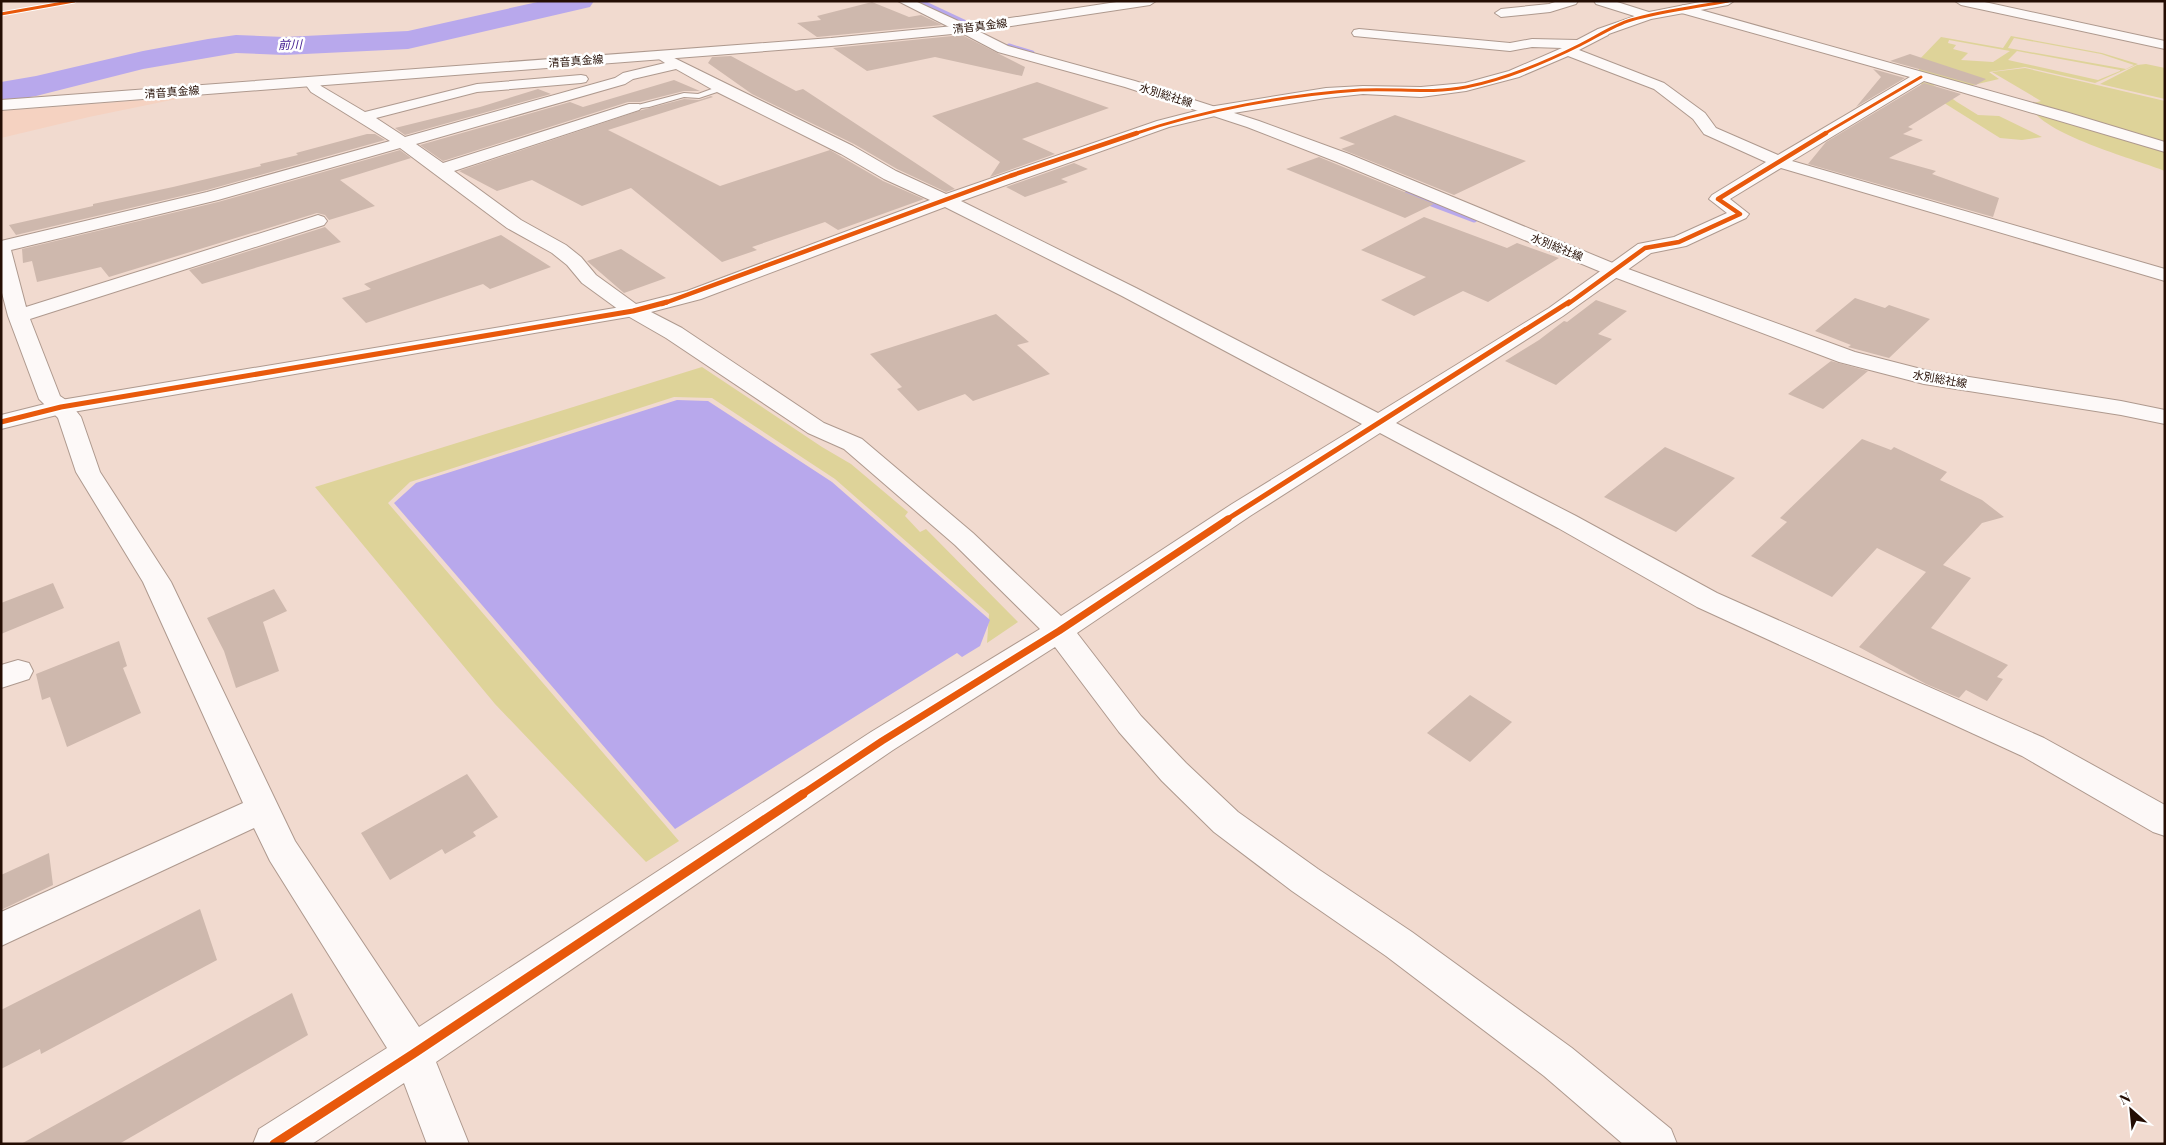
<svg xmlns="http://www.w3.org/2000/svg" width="2166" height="1145" font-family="'Playfair Display','Noto Sans JP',serif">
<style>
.built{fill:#f5d2c1}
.green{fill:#ded399;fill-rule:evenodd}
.water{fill:#b8a8ec}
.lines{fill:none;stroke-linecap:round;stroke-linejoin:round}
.stream-far1{stroke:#b8a8ec;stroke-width:5}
.stream{stroke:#b8a8ec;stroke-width:7}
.river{fill:#b8a8ec;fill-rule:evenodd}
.building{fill:#ceb8ad}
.service-casing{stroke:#ae998e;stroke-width:2}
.minor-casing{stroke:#ae998e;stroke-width:2}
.tertiary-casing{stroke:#ae998e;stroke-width:2}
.secondary-casing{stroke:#ae998e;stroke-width:2}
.service{fill:#fdf9f8;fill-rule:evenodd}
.minor{fill:#fdf9f8;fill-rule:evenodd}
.tertiary{fill:#fdf9f8;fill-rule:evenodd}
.secondary{fill:#fdf9f8;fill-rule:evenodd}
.cycleway-far4-casing{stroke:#fff;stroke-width:5}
.cycleway-far3-casing{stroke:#fff;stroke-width:6}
.cycleway-far2-casing{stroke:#fff;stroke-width:8}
.cycleway-far1-casing{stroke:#fff;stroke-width:10}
.cycleway-casing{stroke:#fff;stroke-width:12}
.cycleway-far4{stroke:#e8590c;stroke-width:3}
.cycleway-far3{stroke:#e8590c;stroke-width:4.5}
.cycleway-far2{stroke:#e8590c;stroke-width:5}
.cycleway-far1{stroke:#e8590c;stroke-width:7}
.cycleway{stroke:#e8590c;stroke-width:9}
.labels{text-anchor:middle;stroke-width:5;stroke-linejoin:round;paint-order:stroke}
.far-street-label{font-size:11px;fill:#240d03;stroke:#fff}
.far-water-label{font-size:12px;font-style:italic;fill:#3e198f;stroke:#fff}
</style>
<rect width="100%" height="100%" fill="#f1dacf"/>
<path class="built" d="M186,97L89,117L1,138V111Z"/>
<g class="green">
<path d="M2011,36L2102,53L2138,64L2095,83L2025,67L1989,72L1999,79L1969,86L1920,72L1916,63L1941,37L2003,48ZM2014,38L2101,54L2134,65L2126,69L2008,48ZM1949,40L2010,51L1993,62L1961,60L1968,53L1953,49L1956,45L1948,43ZM2017,51L2120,70V71L2098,80L2008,60Z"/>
<path d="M2146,64L2165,68V99L2100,84L2137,65Z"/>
<path d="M2025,68L2165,101V171C2138,160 2036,133 2030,104L2041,101L1992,72Z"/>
<path d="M1922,82L1932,84L1957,102L1978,115L1999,116L2042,137L2022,140L2000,138L1933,96L1921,85Z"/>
<path d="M702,367L822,447L851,464L908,512L905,516L920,532L926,529L1018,622L987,643L989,614L835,479L712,398L674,397L410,482L388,503L679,841L646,862L495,704L315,487Z"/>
</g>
<path class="water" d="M677,400L708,401L832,482L990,620L980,646L962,657L957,653L675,829L394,503L416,483Z"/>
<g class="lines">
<g class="stream-far1">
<path d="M563,1L566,4"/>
<path d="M919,1L966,23"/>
<path d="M1009,46L1032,53"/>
</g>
<path class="stream" d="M1408,194L1474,219"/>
<path class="river" d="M542,1H594L590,7L408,49L284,55L236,53L143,69L36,96L1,102V82L36,76L143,51L208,39L236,35L284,37L408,31Z"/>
</g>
<g class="building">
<path d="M872,2L909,17L921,15L942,25L817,37L797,23L821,20L817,16Z"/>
<path d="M962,35L1025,67L1022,76L935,57L867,71L833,48Z"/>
<path d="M1910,54L1986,79L1976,85L1890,61Z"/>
<path d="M731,56L796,91L803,89L955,189L946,192L897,169L854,144L752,94L708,63L712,57Z"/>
<path d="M1873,69L1905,78L1856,107L1881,77Z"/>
<path d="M674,80L700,91H684L640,102H628L443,161L420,145L570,102L583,107Z"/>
<path d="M1037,82L1109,108L1022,139L1055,154L990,177L1000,162L932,116Z"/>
<path d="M1924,83L1961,94L1908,127L1913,129L1903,134L1923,140L1889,158L1936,171L1932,174L1999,198L1993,217L1808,164L1826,142Z"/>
<path d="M538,89L551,94L405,135L395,128L480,107Z"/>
<path d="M711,96L713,97L608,130L720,186L830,150L883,181L924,199L838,230L825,222L752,247L757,250L722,262L631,188L582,206L532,180L497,191L459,171L642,110L684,99L699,100Z"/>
<path d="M1395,115L1526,161L1454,195L1341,149L1355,144L1339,138Z"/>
<path d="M367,134H375L385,140L207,190L16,235L9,225L93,206V204L173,187L261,166L260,164L298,155L296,153Z"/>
<path d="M400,150L411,158L340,180L375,206L329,220L325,215L317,213L109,277L101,267L37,282L32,261L23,263L22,249L218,202Z"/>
<path d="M1319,157L1336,164L1434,204L1405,218L1286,169Z"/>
<path d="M1074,163L1088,169L1061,179L1068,182L1025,197L1006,187Z"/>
<path d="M1424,217L1507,248L1517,243L1559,258L1488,302L1463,291L1414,316L1381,300L1426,277L1361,250Z"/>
<path d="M325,227L341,242L202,284L189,270Z"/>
<path d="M501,235L551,267L490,289L483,284L366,323L342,298L371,289L364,284Z"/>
<path d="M621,249L666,278L624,293L587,261Z"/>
<path d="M1855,298L1885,308L1889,305L1930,319L1889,358L1848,347L1851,345L1815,331Z"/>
<path d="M1596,300L1627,311L1598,334L1612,339L1556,385L1505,361L1539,340L1564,321L1567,322Z"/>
<path d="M996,314L1029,342L1017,345L1050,374L973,401L965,394L918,411L897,389L902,387L870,354Z"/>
<path d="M1831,361L1868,371L1823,409L1788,394Z"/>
<path d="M1862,439L1891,450L1894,447L1947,472L1940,480L1982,500L2004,517L1982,523L1943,565L1971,578L1931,628L2008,665L1997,677L2003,679L1987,701L1966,690L1959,698L1926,684L1859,647L1926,572L1877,548L1832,597L1751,556L1787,522L1780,518Z"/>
<path d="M1665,447L1735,478L1676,532L1604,497Z"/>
<path d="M53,583L64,608L1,634V603Z"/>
<path d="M274,589L287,611L263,622L279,671L236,688L224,651L207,618Z"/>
<path d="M119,641L127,666L123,668L141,713L67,747L50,697L42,700L36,674Z"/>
<path d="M1470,695L1512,722L1470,762L1427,733Z"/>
<path d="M467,774L498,817L473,832L476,836L445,854L442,849L390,880L361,833Z"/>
<path d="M49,853L53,885L1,910V875Z"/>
<path d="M200,909L217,960L41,1054L40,1049L1,1069V1010Z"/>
<path d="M292,993L308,1035L119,1144H21Z"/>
</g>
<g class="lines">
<g class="service-casing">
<path id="service" d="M720,86L724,88L723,90L699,98L684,97L649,107L634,109L630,107L684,93L698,94Z"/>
</g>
<g class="minor-casing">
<g id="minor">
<path d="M898,1H915L969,26L971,29L969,32H959Z"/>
<path d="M1558,1H1578L1576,4L1550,12L1501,17L1495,13L1501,9L1549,4Z"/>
<path d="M1594,1H1614L1652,13L1654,16L1647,20L1596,4Z"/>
<path d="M1955,1H1980L2165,41V49L1961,5Z"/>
<path d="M1683,5L2069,113L2165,142V152L1924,81L1792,161L2165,269V281L1781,168L1730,199L1749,214L1746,218L1686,246L1651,253L1563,316L1396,423L1576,516L1717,593L2044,738L2165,805V836L2153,832L2022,756L1697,607L1558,528L1380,433L1250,516L1077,633L1141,716L1186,763L1238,812L1318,869L1412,932L1572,1048L1671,1129L1677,1144H1623L1544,1076L1386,956L1292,891L1214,832L1162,781L1119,732L1055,647L893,750L436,1062L469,1144H427L404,1083L312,1144H253L259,1129L387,1048L270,861L254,828L1,946V912L243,803L143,582L76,472L58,418L39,399L8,316L1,289V241L207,192L390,141L311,92L303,81L305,78H315L321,86L365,112L477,84L581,75L586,76L588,79L586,82L581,83L477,92L376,118L405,137L615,78L623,73L665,63L653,55L660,51L853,146L896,171L946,194L1157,121L1215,106L1326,88L1363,86L1421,87L1465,83L1509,71L1562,48L1532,47L1510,51L1354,36L1352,33L1354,30L1359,29L1510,43L1532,39L1577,40L1598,29H1608L1610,32L1608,35L1579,50L1664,83L1705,113L1716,128L1778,155L1910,77L1678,12L1677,9ZM1568,56L1654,89L1693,119L1704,134L1766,162L1712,195L1709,199L1727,213L1674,237L1638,244L1549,308L1378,413L1136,288L961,201L1169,127L1215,116L1326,98L1363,94L1421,97L1466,91L1519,77ZM676,69L715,91L841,154L884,179L930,200L687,291L636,304L596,275L581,257L566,245L521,220L454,171L639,110L642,107L639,104H629L443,163L416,144L625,84L633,79ZM400,148L507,228L552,253L567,265L582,283L626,315L666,338L808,433L844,449L955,545L1040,629L871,732L419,1027L295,841L171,582L100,472L81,417L69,402L60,396L30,319L324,225L327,221L324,217L318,215L312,217L26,307L11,250L218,200ZM945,207L1122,296L1362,424L1232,504L1061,616L973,533L862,439L824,423L682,328L651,312L701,299Z"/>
<path d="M18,660L29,663L33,671L29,679L1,688V665Z"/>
</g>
</g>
<g class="tertiary-casing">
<g id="tertiary">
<path d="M1705,1H1734L1728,5L1651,19L1603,36L1596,32L1598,29L1644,13Z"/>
<path d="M633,305L640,307L643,311L640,315L61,414L1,429V415L61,400Z"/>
</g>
</g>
<g class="secondary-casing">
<path id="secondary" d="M1123,1H1156L1150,5L978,31L1008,46L1135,81L1259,121L1349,154L1620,266L1855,352L1925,370L2121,401L2165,410V424L2121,415L1924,384L1839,362L1606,274L1337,162L1247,127L1125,87L998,52L962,33L831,46L1,110V100L831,38L964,25Z"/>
</g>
<use href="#service" class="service"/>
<use href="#minor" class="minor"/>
<use href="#tertiary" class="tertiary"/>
<use href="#secondary" class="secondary"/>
<g class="cycleway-far4-casing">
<g id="cycleway-far4">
<path d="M1,14L74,1"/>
<path d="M1134,134C1203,110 1287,95 1360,90C1396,88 1431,94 1466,87C1507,79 1544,63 1580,45C1596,37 1614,25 1631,20C1662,11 1696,7 1728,1"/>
<path d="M1824,134L1921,77"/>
</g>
</g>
<g class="cycleway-far3-casing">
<g id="cycleway-far3">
<path d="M662,304L1010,176L1137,133"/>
<path d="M1568,304L1645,248L1679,242L1740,214L1718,199L1826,133"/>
</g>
</g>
<g class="cycleway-far2-casing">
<g id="cycleway-far2">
<path d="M1,422L61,407L633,311L667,302"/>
<path d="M1226,520L1569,302"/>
</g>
</g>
<g class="cycleway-far1-casing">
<path id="cycleway-far1" d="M801,795L882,741L1059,631L1228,519"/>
</g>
<g class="cycleway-casing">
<path id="cycleway" d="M274,1144L413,1054L803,794"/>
</g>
<use href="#cycleway-far4" class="cycleway-far4"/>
<use href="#cycleway-far3" class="cycleway-far3"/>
<use href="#cycleway-far2" class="cycleway-far2"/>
<use href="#cycleway-far1" class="cycleway-far1"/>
<use href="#cycleway" class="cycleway"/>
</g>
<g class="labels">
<g class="far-street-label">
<text transform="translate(980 26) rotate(-7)" y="4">清音真金線</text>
<text transform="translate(576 61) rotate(-4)" y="4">清音真金線</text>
<text transform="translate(172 92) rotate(-4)" y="4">清音真金線</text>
<text transform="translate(1166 95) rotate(17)" y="4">水別総社線</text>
<text transform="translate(1557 247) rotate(22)" y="4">水別総社線</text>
<text transform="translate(1940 379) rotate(10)" y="4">水別総社線</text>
</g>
<g class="far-water-label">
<text transform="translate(290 45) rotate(-1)" y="4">前川</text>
</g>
</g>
<rect width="2166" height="1145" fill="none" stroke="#240d03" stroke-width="5"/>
<g transform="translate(2131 1110) rotate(333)" stroke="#ffffff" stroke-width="4" paint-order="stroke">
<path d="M0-4L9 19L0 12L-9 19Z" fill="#240d03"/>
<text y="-8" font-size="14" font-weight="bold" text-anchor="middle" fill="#240d03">N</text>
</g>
</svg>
